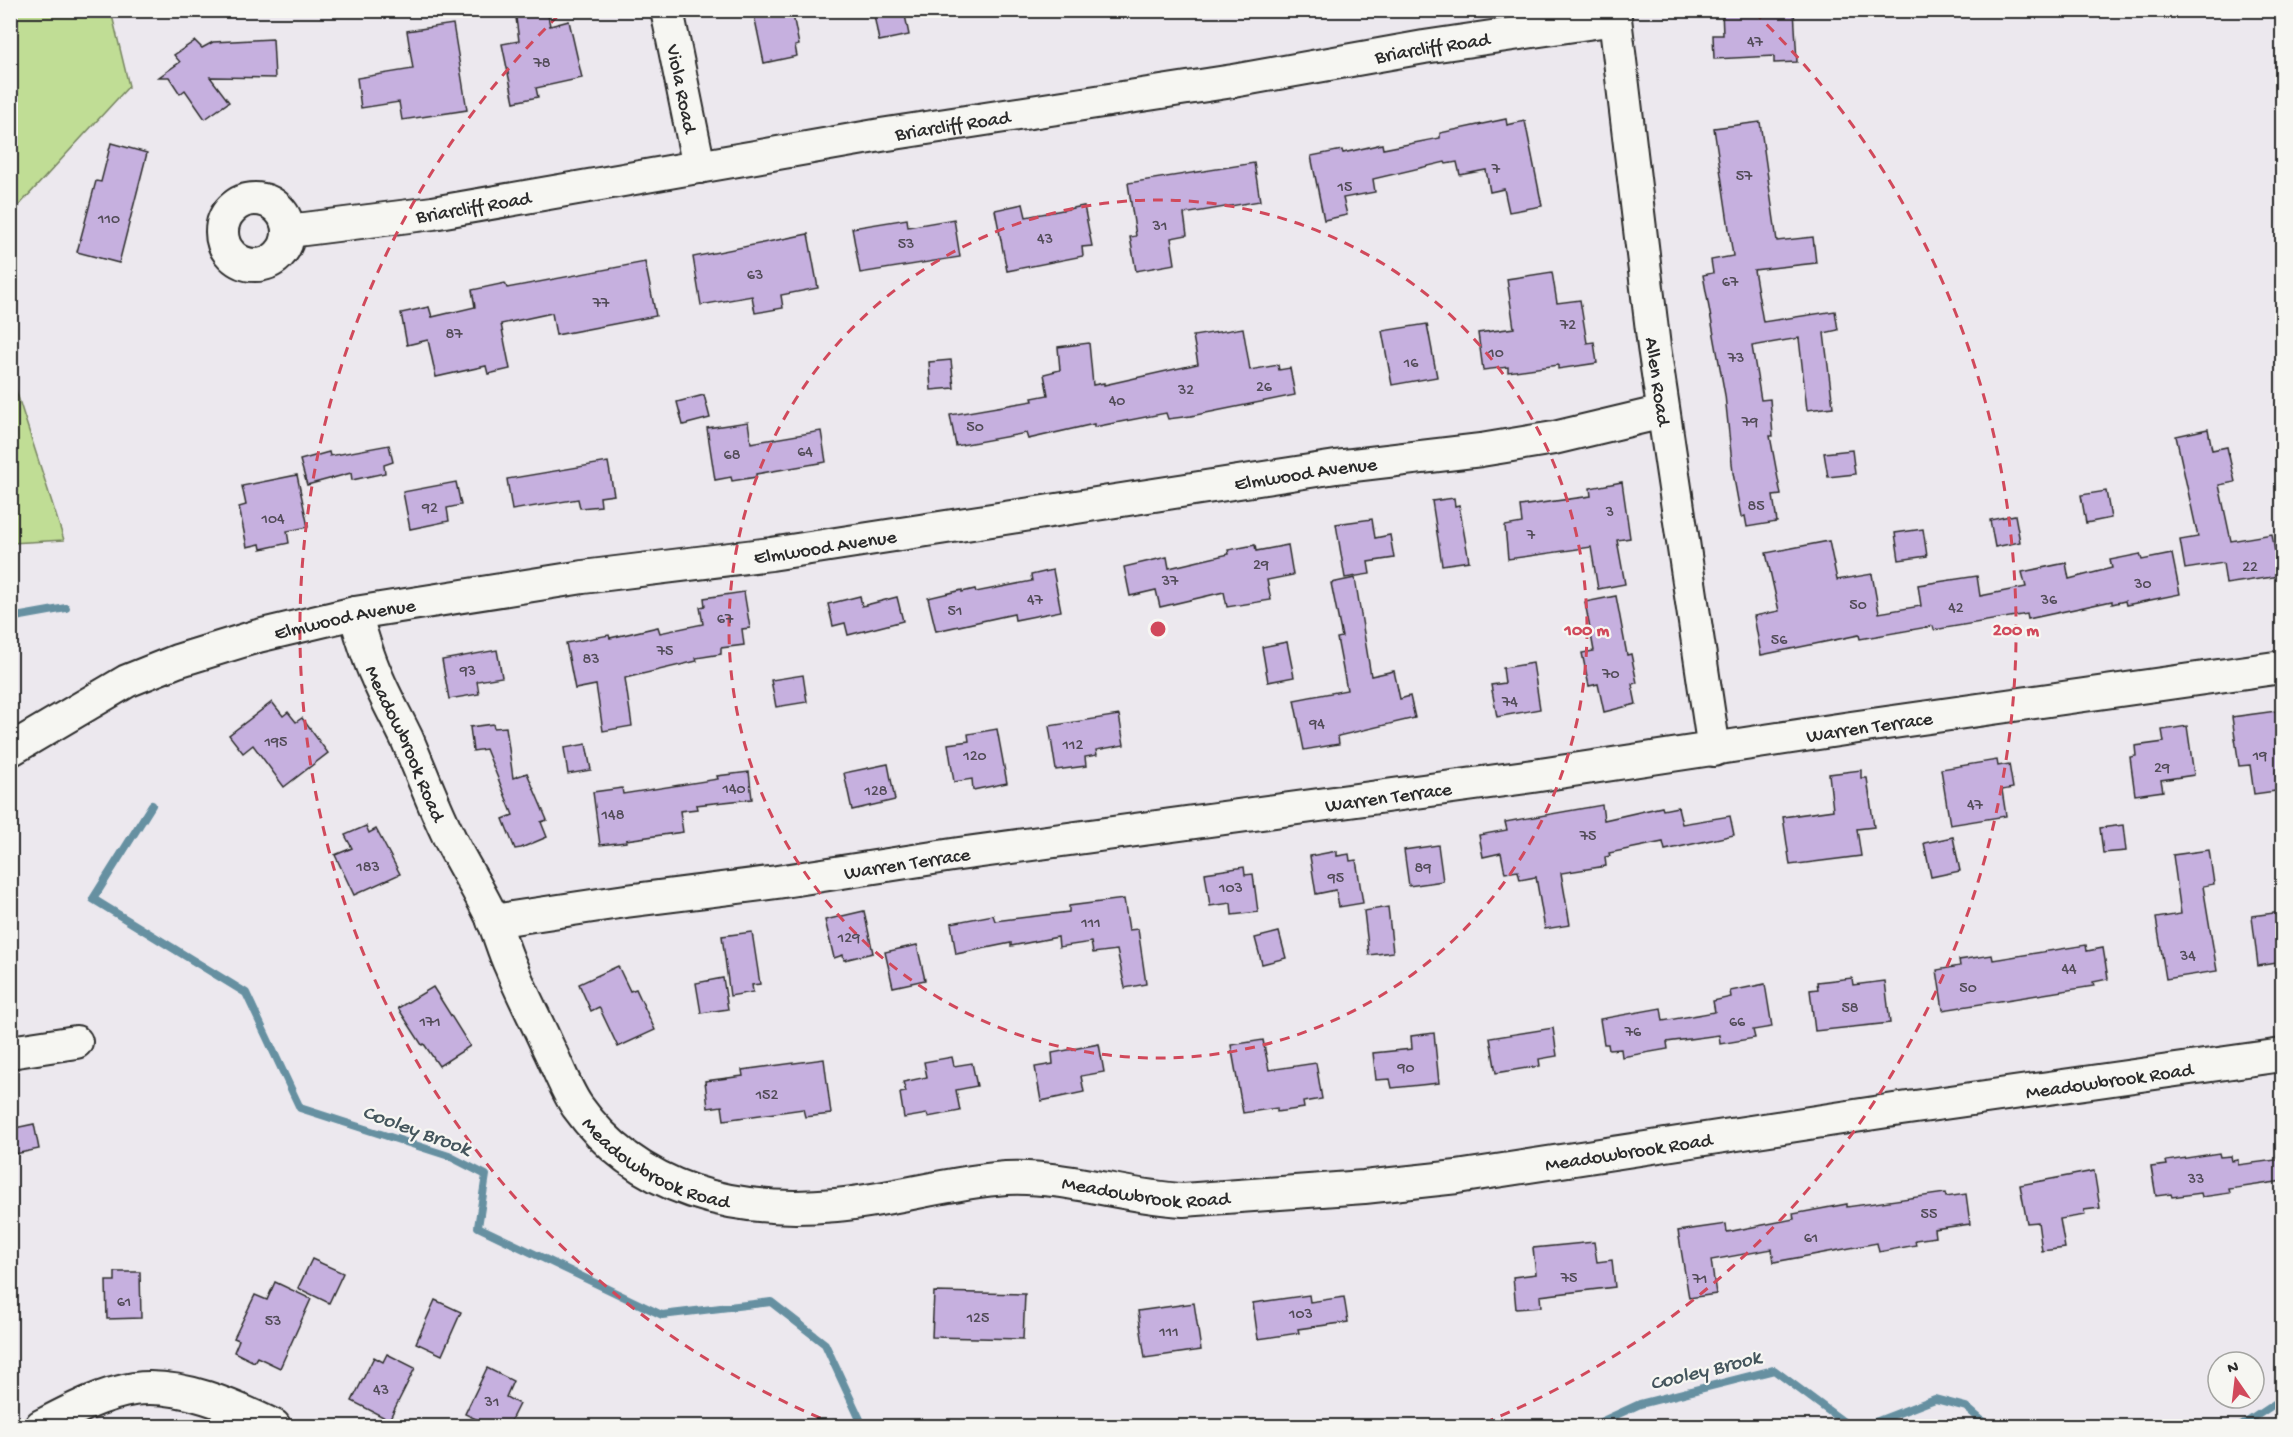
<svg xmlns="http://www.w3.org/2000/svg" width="2293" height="1437" font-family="'Gochi Hand',sans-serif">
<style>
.green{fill:#c0dd95;stroke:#768460;stroke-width:1.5}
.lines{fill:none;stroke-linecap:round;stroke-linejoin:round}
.stream{stroke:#6690a1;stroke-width:8}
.building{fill:#c6b0df;stroke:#2b2b2b;stroke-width:1.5}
.street-casing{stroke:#2b2b2b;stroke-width:36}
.street{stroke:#f6f6f2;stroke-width:32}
.ring{fill:none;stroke:#d1495b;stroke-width:3;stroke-dasharray:10 8}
.labels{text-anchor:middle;stroke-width:4.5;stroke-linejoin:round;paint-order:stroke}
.number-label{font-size:16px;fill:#524c58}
.street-label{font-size:20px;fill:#2b2b2b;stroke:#f6f6f2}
.water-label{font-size:21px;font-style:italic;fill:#44555c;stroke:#f6f6f2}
.centre{fill:#d1495b;stroke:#f6f6f2;stroke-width:3}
.ring-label{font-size:18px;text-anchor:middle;font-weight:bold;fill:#d1495b;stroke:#f6f6f2;stroke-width:4.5;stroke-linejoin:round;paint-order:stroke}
</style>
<rect width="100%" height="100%" fill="#ece8ee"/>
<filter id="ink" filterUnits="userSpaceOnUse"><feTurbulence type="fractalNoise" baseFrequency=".0167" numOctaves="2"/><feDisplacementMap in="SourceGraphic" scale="12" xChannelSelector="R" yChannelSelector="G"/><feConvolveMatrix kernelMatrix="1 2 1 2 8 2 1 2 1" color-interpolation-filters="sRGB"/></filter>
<g filter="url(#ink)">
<g class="green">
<path d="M11,10L111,11L129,86L11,214Z"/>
<path d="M11,375L64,540L11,543Z"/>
</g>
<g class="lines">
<g class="stream">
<path d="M10,618L66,608"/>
<path d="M152,805L93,899L246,993L300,1108L449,1156L486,1175L478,1227L662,1315L771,1302L825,1344L863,1426"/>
<path d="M1592,1426L1640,1404L1774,1370L1849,1426"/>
<path d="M1865,1426L1935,1399L1966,1407L1988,1426"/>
<path d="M2157,1426L2165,1423L2171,1426"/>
<path d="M2241,1426L2282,1399"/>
</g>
</g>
<g class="building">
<path d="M515,10H547L550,26L569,21L582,78L536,88L538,97L514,102L502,44L519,41Z"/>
<path d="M753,10H792L799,45L795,46L797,56L764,63Z"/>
<path d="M873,10H904L909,35L879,41Z"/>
<path d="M1722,10H1794L1797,62L1774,63V56L1714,59L1713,35H1723Z"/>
<path d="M453,24L467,110L402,120L399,102L361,108L357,78L413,69L407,31Z"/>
<path d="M273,39L275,78L210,77L229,102L205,119L185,90L180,94L169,77H159L180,62L174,55L195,41L202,48L213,42Z"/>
<path d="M1506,119L1507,125L1525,121L1542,206L1509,212L1504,189L1490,192L1486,170L1460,175L1457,162L1446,164L1445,162L1373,179L1375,192L1343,198L1347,215L1324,220L1311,156L1342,150L1343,153L1382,144L1383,149L1440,138V133Z"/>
<path d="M1760,122L1777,241L1813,237L1816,263L1754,270L1763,322L1835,311L1838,330L1824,333L1833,407L1807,410L1799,338L1752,346L1761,400L1770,399L1773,436H1770L1781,495L1773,496L1777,522L1747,527L1745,516L1741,517L1733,473L1725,395L1703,275L1713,273L1711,260L1733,256L1714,128Z"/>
<path d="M111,143L147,153L119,263L77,252L96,181L101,182Z"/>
<path d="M1254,163L1260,201L1184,214L1187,235L1171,238L1175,264L1136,271L1130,237L1136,236L1128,183Z"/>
<path d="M1023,204L1026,217L1084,206L1092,246L1082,247L1083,256L1007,271L995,210Z"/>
<path d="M907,219L908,227L954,219L960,257L860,273L852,228Z"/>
<path d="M808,234L818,288L781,295L783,308L755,313L752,296L701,305L693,257Z"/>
<path d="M645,262L656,316L556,335L552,313L501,324L510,369L488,374L486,366L436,377L428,340L407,345L401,313L429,307L432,317L475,307L472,290L505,283L507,288Z"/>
<path d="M1552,272L1557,303L1580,300L1587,343L1594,342L1597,363L1558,369V365L1508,372V367L1483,370L1478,333L1514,328L1507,279Z"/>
<path d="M1427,324L1437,377L1392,385L1382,331Z"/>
<path d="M1243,328L1250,370L1278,365L1279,370L1290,368L1295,395L1191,416L1168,419L1166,413L1094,427V424L1028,439L1026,433L956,446L950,415L1033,401L1032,398L1048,395L1044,374L1060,370L1058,347L1089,343L1093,385L1104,383V385L1198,364L1193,336Z"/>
<path d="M951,360L954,388L931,390L929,362Z"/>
<path d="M704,395L710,418L683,425L677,402Z"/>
<path d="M748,422L751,443L821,431L826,462L756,474V477L732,481L731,477L715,480L707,428Z"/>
<path d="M2208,429L2212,450L2227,447L2235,482L2219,485L2231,541L2272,534L2279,576L2226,584L2223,563L2185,569L2180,540L2198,537L2176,436Z"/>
<path d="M389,445L393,462L384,465L385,473L352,480L351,473L307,485L300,460L329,452L330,456Z"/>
<path d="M1852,450L1855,474L1828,477L1824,453Z"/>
<path d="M608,462L614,495L600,497L601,506L580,508L578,499L512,510L507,479Z"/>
<path d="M297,475L308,527L287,531L289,543L261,549L260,544L247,547L239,507L246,505L242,486Z"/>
<path d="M456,482L461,505L447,508L449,521L410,529L403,492Z"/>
<path d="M1622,482L1630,538L1617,540L1625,584L1598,589L1591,547L1508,559L1505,526L1522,523L1520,506L1591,496L1590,488Z"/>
<path d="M2106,491L2111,518L2086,523L2081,495Z"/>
<path d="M1454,498L1455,506L1459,505L1469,561L1442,565L1432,501Z"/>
<path d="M2015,515L2020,542L1995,547L1990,520Z"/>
<path d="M1372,519L1375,538L1390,535L1394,558L1368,562L1370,574L1345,578L1336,524Z"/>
<path d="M1923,529L1927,556L1899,560L1895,533Z"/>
<path d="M1829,541L1837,580L1872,574L1879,613L1921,606L1918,585L1977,576L1980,596L2026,587L2022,572L2066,563L2069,579L2112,568L2110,560L2140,554L2142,560L2172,554L2180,594L2126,605L2125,601L2112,604V601L2028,619L2027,614L1934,630L1933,626L1860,639L1859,635L1761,655L1754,616L1779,611L1766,553Z"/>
<path d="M1255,545L1256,551L1288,545L1293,575L1267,580L1271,600L1227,607L1224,592L1160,607L1156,590L1130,596L1124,567L1167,557L1169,568L1229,554L1228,550Z"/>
<path d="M1053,570L1061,611L1015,620L1014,614L936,631L928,598L962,590V592L975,589L976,592L1032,581L1031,575Z"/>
<path d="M1355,578L1371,676L1394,671L1400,699L1410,696L1415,718L1338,736L1339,744L1304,750L1294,700L1347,690L1337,638L1342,637L1331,583Z"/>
<path d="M744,592L750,628L742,629L744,645L721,648V654L696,658L697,661L625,678L632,726L603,731L596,685L575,689L566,643L609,635L610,638L658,627L660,633L703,624L700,607L705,606L704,598Z"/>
<path d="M860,596L862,606L897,597L903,621L848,635L845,623L833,626L828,604Z"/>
<path d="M1616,596L1627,655L1631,654L1637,683L1632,684L1636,704L1604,712L1598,684L1589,686L1582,653L1594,651L1585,602Z"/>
<path d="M1287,642L1294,677L1268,682L1262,647Z"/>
<path d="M497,650L502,677L477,681L479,694L449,699L442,660Z"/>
<path d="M1533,663L1540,709L1497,717L1491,685L1505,683L1503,668Z"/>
<path d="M803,675L807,702L776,707L771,680Z"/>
<path d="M272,702L283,716L288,712L296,722L302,718L328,753L284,787L253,745L243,753L229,735Z"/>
<path d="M2276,711L2281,749H2283V790L2254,794L2250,765L2239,766L2232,717Z"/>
<path d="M1119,715L1124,745L1096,750L1097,755L1085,757L1086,766L1056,770L1049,726Z"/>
<path d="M493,724L494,728L506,727L513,778L527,773L547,820L541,822L547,837L521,848L515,849L503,819L513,815L486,749L473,751L470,727Z"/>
<path d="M2187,726L2194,775L2161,780L2163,791L2135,795L2130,757L2136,756L2135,746L2164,742L2162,730Z"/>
<path d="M997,729L1007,783L973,790L972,779L954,782L948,744L969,741L968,734Z"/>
<path d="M586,744L591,770L568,774L564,748Z"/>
<path d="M1997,760L1998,766L2009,764L2013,788L2002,790L2006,816L1950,825L1941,769Z"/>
<path d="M888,764L895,800L852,810L844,773Z"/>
<path d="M1861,770V778H1867L1874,827L1857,829L1861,856L1790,865L1783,817L1833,810L1829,774Z"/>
<path d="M749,772L752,799L696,805L697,809L680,811L683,832L626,840V842L600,845L593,792L622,788L623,794L718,779L717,776Z"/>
<path d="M1602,805L1604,820L1662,807L1663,810L1678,807L1682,824L1730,816L1734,835L1665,850L1663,842L1609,853L1610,856L1605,857L1606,866L1561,873L1570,925L1545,929L1536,877L1520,880L1518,871L1505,873L1501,853L1483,857L1479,835L1507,830L1505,822Z"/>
<path d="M2123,825L2126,851L2103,853L2100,828Z"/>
<path d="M366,826L369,833L376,829L400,874L354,895L335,855L352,848L345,835Z"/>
<path d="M1953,837L1960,871L1931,877L1924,843Z"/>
<path d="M1438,845L1443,881L1409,886L1404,850Z"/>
<path d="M2209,850L2214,884L2203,886L2217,971L2166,979L2156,918L2181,914L2173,855Z"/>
<path d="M1337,851V856L1349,854L1350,861L1356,860L1363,903L1339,907L1336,890L1316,894L1310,856Z"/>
<path d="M1244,867L1245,875L1253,874L1258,912L1232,915L1231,903L1210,906L1205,873Z"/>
<path d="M1124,899L1129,930L1138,929L1146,984L1125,988L1117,950L1093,953L1091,942L1059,947L1058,937L1011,946V943L956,954L951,923L993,915L995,921L1069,912V906Z"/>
<path d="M1388,907L1393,952L1369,955L1364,911Z"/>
<path d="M864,911L873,953L844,960L843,955L834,958L825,920Z"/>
<path d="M2281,912L2283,962L2258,966L2252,916Z"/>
<path d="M752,932L760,984L752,985L753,992L730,996L722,936Z"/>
<path d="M1279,932L1286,958L1262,964L1255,938Z"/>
<path d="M917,945L925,980L893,987L885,952Z"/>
<path d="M2086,945L2087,951L2103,948L2108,979L2093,982L2094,986L1943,1010L1937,970L1960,966L1959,960L1992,955L1993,960Z"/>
<path d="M618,966L630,991L636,989L655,1030L618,1047L599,1007L591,1011L579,984Z"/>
<path d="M723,978L728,1009L701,1013L696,983Z"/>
<path d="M1852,978L1853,985L1885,981L1890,1023L1815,1031L1810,990L1818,989L1817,982Z"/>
<path d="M1765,984L1772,1027L1753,1030L1755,1038L1720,1044L1719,1035L1667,1042L1668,1049L1622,1057L1621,1049L1609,1050L1608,1044H1604L1600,1019L1661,1008L1663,1021L1715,1012L1713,1001L1731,997L1730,991Z"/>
<path d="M433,987L470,1046L439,1066L424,1044L422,1045L398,1008Z"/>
<path d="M1553,1028L1557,1056L1539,1059L1540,1066L1496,1073L1490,1038Z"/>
<path d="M1434,1033L1439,1083L1392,1088L1390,1079L1376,1080L1373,1053L1412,1049L1411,1036Z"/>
<path d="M1263,1040L1269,1070L1316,1063L1322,1099L1303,1102L1304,1108L1277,1112V1108L1243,1113L1231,1045Z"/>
<path d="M1099,1044L1104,1072L1081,1076L1084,1092L1041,1101L1035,1067L1053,1064L1052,1053Z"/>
<path d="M952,1057L954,1066L972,1063L977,1086L956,1090L960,1111L928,1117L927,1114L904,1118L900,1093L906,1092L903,1082L927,1077L924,1062Z"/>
<path d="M824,1059L831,1114L805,1117L803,1109L724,1120L722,1106L708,1108L705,1081L743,1076L742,1070Z"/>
<path d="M34,1124L39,1149L10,1155V1129Z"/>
<path d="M2219,1153L2220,1157L2231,1156L2232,1161L2238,1160V1165L2283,1159V1181L2229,1189L2230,1193L2202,1197L2201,1193L2172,1197L2171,1194L2156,1196L2151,1167L2167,1165L2166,1161Z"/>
<path d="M2094,1171L2100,1208L2084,1210L2085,1215L2060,1219L2065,1248L2042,1251L2038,1222L2027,1223L2020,1185Z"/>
<path d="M1945,1193L1946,1197L1966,1194L1970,1224L1934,1229L1935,1237L1915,1240L1916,1245L1879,1252L1877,1243L1774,1262L1772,1249L1711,1260L1716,1294L1689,1298L1678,1231L1726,1224L1727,1232L1794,1219L1793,1214L1847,1204V1207Z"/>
<path d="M1594,1242L1597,1262L1612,1260L1615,1287L1540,1296L1541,1307L1516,1309L1513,1277L1536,1274L1533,1248Z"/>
<path d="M312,1259L343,1273L329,1303L298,1288Z"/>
<path d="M115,1272H140L141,1318L107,1319L106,1281H115Z"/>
<path d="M275,1282L311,1299L280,1368L257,1357L254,1362L234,1352L239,1340L234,1338L255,1295L267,1300Z"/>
<path d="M934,1292L1025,1294L1023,1339L932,1337Z"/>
<path d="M1309,1295L1310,1302L1344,1297L1348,1322L1298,1329L1299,1333L1258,1339L1253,1303Z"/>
<path d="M435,1300L461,1312L442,1355L416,1343Z"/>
<path d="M1194,1303L1201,1350L1145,1358L1138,1311Z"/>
<path d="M387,1354L415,1368L389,1420L352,1401L374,1357L383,1362Z"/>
<path d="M487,1368L513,1381L506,1397L519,1404L508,1426H491L465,1414Z"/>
</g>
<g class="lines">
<g class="street-casing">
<g id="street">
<path id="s1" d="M667,10L699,167"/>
<path id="s2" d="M1614,10L1654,347L1714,750"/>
<circle cx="255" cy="232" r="33"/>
<path id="s3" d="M289,231L433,213L881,135L1233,81L1424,47L1615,19"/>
<path id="s4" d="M355,613C361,634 367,655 376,675C385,697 397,718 407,739C422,774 435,810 452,843C465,869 482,895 494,922C500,937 504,952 511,967C522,994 536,1020 548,1047C558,1067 565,1088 577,1106C638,1192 736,1214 836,1205C893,1200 949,1182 1006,1178C1066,1175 1124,1197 1183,1200L1364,1187L1457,1177L1894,1110L2282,1055"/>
<path id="s5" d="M10,750L127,681L177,661L258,636L355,613L583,577L771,554L1336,467L1481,450L1554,438L1663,412"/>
<path id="s6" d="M493,921L626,901L777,882L959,854L1533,776L1851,728L2282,667"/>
<path d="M10,1052L76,1042"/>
<path d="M41,1426C70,1411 101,1394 134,1389C181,1383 233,1406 274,1426"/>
</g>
</g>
<use href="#street" class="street"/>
</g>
</g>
<g class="ring">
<circle cx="1158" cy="629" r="429"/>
<path d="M837 1425A858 858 0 0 1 562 12M1754 12A858 858 0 0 1 1479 1425"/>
</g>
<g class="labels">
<g class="number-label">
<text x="1755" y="46">47</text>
<text x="542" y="67">78</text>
<text x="1496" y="173">7</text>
<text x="1744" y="180">57</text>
<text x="1345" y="191">15</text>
<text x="109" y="223">110</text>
<text x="1160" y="230">31</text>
<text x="1045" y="243">43</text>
<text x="906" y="248">53</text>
<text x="755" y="279">63</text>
<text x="1730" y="286">67</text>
<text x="601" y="307">77</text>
<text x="1568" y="329">72</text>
<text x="454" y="338">87</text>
<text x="1496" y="357">10</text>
<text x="1736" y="362">73</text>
<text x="1411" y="367">16</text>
<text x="1264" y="391">26</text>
<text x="1186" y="394">32</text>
<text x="1117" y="405">40</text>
<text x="1750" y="426">79</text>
<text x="975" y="431">50</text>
<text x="805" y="456">64</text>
<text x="732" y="459">68</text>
<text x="1756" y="510">85</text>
<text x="430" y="512">92</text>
<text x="1610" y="516">3</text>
<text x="273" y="523">104</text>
<text x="1531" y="539">7</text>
<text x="1261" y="569">29</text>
<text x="2250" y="571">22</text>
<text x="1170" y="585">37</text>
<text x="2143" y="588">30</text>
<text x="1035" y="604">47</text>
<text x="2049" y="604">36</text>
<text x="1858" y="609">50</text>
<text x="1956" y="612">42</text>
<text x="955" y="615">51</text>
<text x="725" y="623">67</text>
<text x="1779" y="644">56</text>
<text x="665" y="655">75</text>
<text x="591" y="663">83</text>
<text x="468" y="675">93</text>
<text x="1611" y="678">70</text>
<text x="1510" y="706">74</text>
<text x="1317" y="728">94</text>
<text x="276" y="746">195</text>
<text x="1073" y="749">112</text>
<text x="975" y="760">120</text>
<text x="2260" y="760">19</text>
<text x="2162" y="772">29</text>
<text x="734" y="793">140</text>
<text x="876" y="795">128</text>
<text x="1975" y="809">47</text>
<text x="613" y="819">148</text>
<text x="1588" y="840">75</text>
<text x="368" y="871">183</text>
<text x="1423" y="872">89</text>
<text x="1336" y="882">95</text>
<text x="1231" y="892">103</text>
<text x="1091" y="927">111</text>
<text x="849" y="942">129</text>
<text x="2188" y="960">34</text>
<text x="2069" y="973">44</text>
<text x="1968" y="992">50</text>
<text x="1850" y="1012">58</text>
<text x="430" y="1026">171</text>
<text x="1737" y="1026">66</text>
<text x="1633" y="1036">76</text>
<text x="1406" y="1072">90</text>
<text x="767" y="1099">152</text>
<text x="2196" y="1183">33</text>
<text x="1929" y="1218">55</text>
<text x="1811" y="1242">61</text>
<text x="1569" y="1282">75</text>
<text x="1700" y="1283">71</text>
<text x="124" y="1306">61</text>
<text x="1301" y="1318">103</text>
<text x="978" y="1322">125</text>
<text x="273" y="1325">53</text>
<text x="1169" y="1336">111</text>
<text x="381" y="1394">43</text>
<text x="492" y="1406">31</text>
</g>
<g class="street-label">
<text dy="7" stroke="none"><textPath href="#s3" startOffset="1158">Briarcliff Road</textPath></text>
<text dy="7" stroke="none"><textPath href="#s1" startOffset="80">Viola Road</textPath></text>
<text dy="7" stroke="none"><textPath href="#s3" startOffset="672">Briarcliff Road</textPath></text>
<text dy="7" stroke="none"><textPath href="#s3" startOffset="186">Briarcliff Road</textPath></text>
<text dy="7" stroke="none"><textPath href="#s2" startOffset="374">Allen Road</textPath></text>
<text dy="7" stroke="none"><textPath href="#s5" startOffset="1335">Elmwood Avenue</textPath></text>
<text dy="7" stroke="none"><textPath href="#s5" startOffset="849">Elmwood Avenue</textPath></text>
<text dy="7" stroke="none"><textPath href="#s5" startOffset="363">Elmwood Avenue</textPath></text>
<text dy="7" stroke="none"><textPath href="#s6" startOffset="1390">Warren Terrace</textPath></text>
<text dy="7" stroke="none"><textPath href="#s4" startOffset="140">Meadowbrook Road</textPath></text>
<text dy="7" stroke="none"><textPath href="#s6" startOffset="904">Warren Terrace</textPath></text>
<text dy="7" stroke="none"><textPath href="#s6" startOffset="418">Warren Terrace</textPath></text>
<text dy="7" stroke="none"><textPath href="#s4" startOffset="2118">Meadowbrook Road</textPath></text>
<text dy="7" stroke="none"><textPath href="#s4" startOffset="1632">Meadowbrook Road</textPath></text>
<text dy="7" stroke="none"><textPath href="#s4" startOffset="642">Meadowbrook Road</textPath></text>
<text dy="7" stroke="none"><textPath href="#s4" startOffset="1146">Meadowbrook Road</textPath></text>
</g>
<g class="water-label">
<text transform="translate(417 1129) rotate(20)" y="7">Cooley Brook</text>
<text transform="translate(1705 1369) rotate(-14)" y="7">Cooley Brook</text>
</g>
</g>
<circle cx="1158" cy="629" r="9" class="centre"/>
<g class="ring-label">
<text x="1587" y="635">100 m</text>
<text x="2016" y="635">200 m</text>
</g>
<rect width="2293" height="1437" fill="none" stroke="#f6f6f2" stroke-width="36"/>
<rect x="18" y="18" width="2257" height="1401" fill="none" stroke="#2b2b2b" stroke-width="2" filter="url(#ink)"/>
<g transform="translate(2236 1380) rotate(346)"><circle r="28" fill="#f6f6f2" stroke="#a5a5a2" stroke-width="1.5"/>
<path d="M0-4.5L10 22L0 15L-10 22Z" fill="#d1495b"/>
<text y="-9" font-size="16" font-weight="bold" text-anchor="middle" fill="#2b2b2b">N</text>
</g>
</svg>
